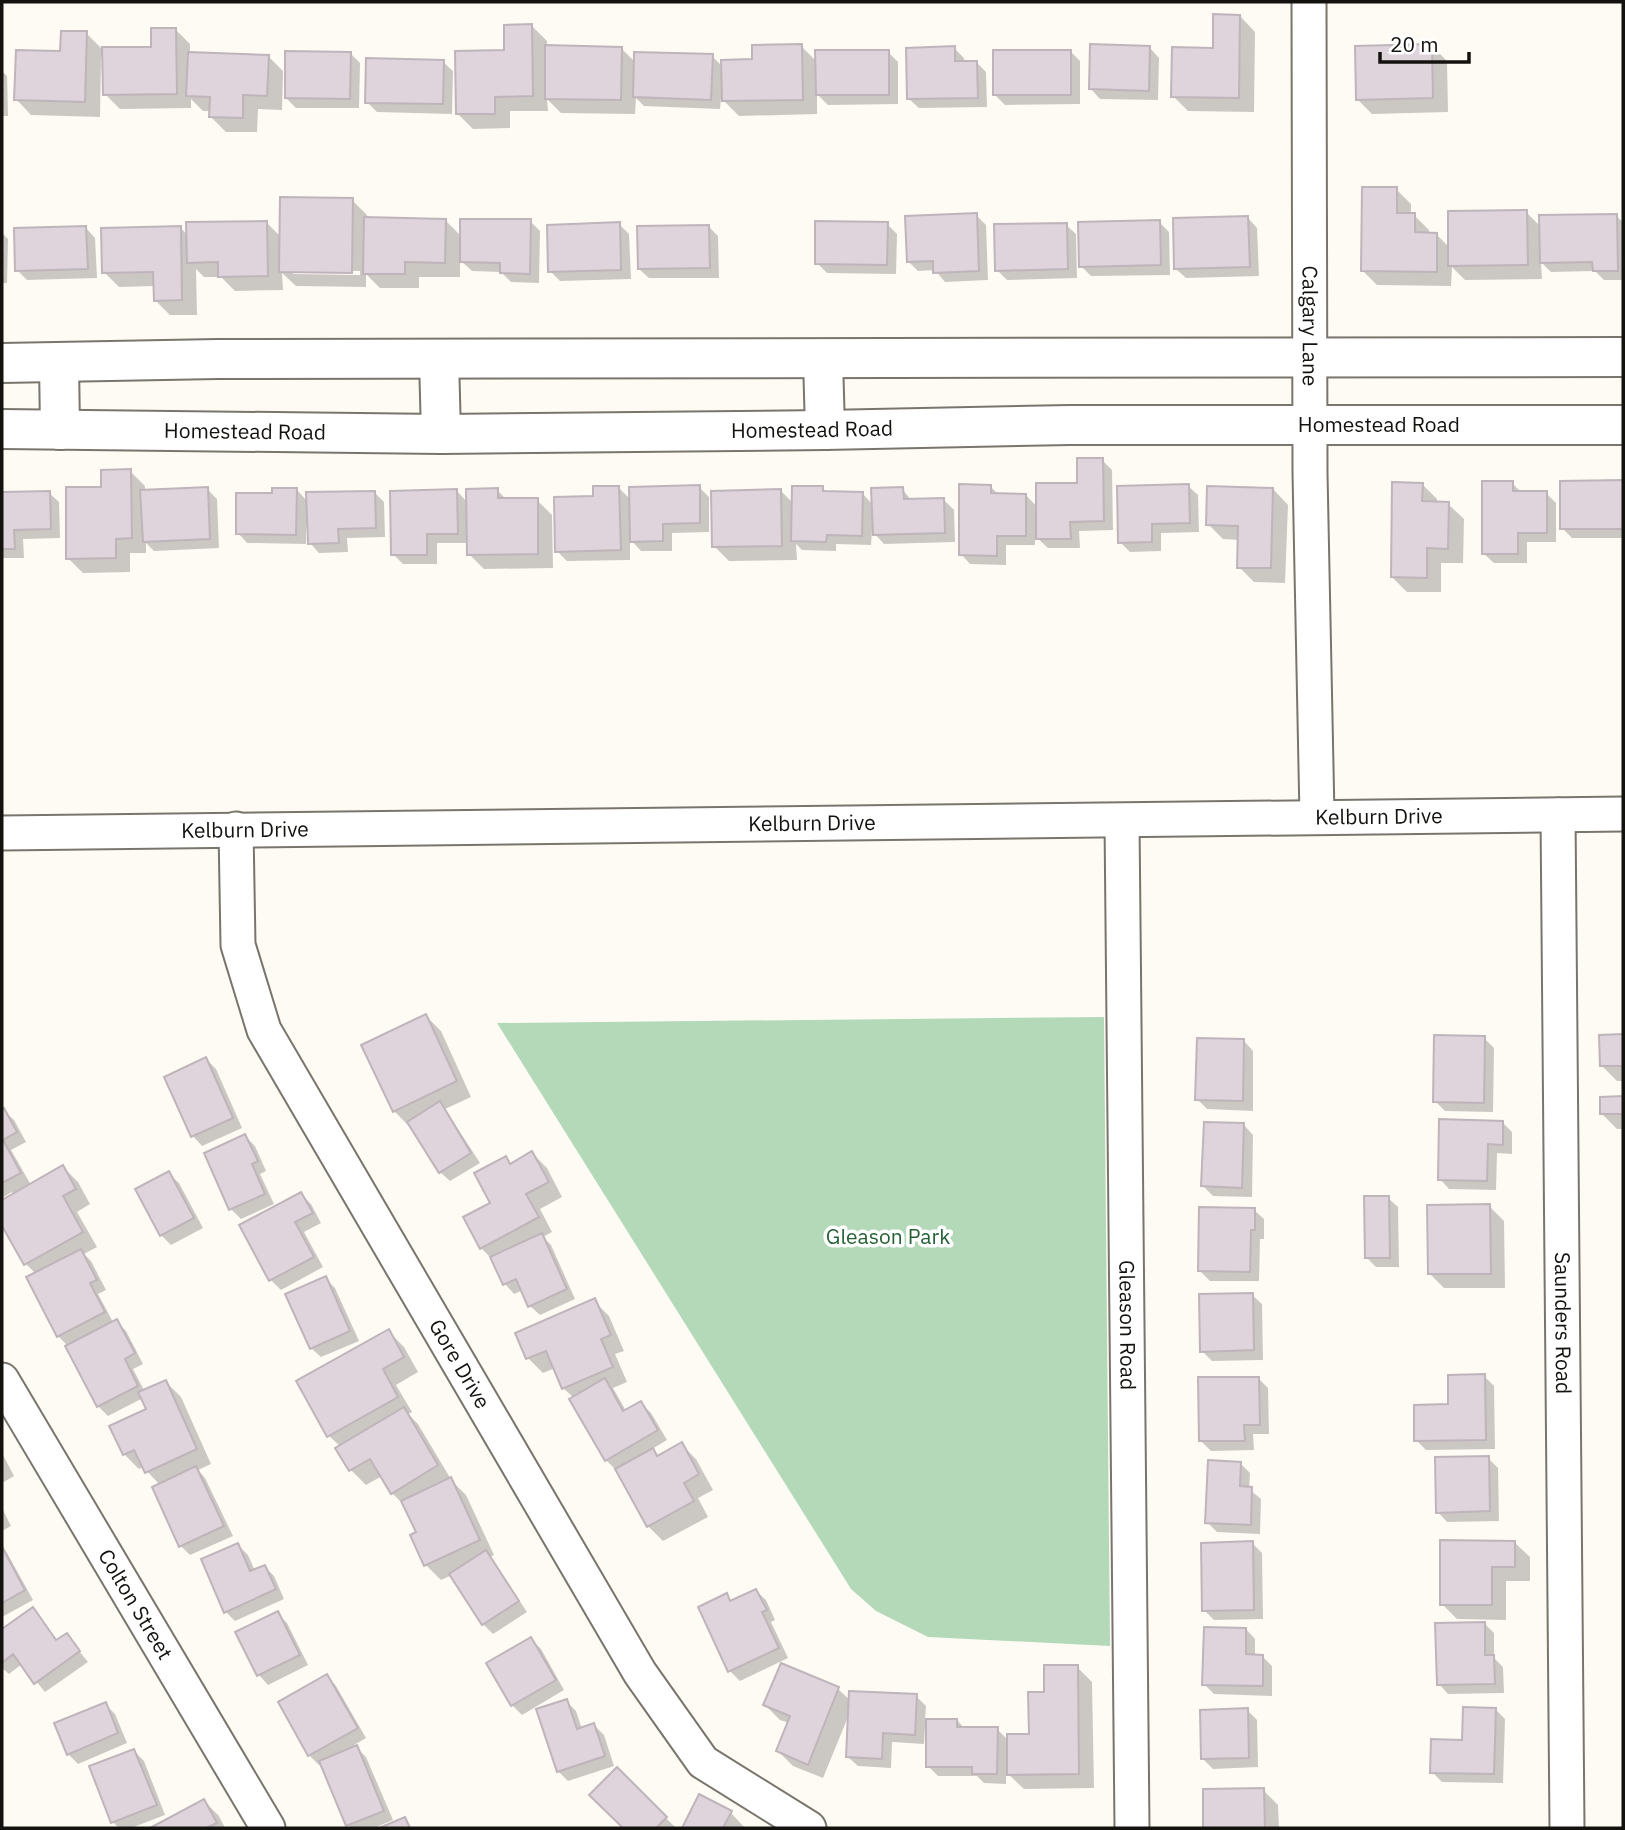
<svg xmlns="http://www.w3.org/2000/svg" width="1625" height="1830" font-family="'IBM Plex Sans',sans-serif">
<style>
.green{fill:#b3d9b9}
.shadow{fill:#0003;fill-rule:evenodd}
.building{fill:#dfd4db;stroke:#bfb4ba;stroke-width:2}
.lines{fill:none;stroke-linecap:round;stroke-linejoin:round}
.minor-casing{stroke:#7a756c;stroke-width:37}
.secondary-casing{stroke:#7a756c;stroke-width:42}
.minor{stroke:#fff;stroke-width:33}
.secondary{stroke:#fff;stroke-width:38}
.labels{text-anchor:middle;stroke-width:7;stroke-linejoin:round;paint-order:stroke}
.street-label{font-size:21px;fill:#14120f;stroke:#fff}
.park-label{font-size:21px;fill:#276236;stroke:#fff}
</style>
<rect width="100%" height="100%" fill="#fefbf5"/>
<path class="green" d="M1104,1017L1110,1646L928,1637L876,1611L851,1589L497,1023Z"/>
<g class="shadow">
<path d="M1240,16L1255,32L1254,112L1188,111L1173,96Z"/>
<path d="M532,26L547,41V47L621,48L636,63L712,56L723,67L754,61L801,46L817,62L888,52L898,62V104L828,105L817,94V114L739,116L721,98L720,109L644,106L636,98L635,114L561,113L547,99L548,111H510V128L473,129L458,114L506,52Z"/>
<path d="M175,29L190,44V54L268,56L283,71L282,110L258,109L257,132H226L211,117V111H203L191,99V108L120,109L105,94L104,56H101L100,117L31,115L16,99L62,53L86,33L102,49L153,48Z"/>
<path d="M1432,46L1447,61L1448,112L1372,114L1357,99Z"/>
<path d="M954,48L964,58V63L976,62L986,72L987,107L919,108L909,99Z"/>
<path d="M1150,48L1159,58L1158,100L1100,99L1091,89Z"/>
<path d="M1070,51L1080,61V104L1005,105L995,95Z"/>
<path d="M350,53L360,63L359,108H296L286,98Z"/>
<path d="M443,62L453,71L452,114L377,112L367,102Z"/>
<path d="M2,71L7,76L8,116H2Z"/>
<path d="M1396,189L1411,204V215H1414L1429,230V234L1437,235L1450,248L1526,212L1541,227L1616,216L1623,222V280H1604L1595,271L1551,272L1541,262L1542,279L1465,280L1452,267L1451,286L1377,285L1362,270Z"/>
<path d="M352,200L367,215V219L445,220L462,237L530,221L540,231L539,283L511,282L501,272L472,271L460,260V277H419V288H380L366,274V287L296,286L282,273L283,290L235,291L221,277H204L196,269L197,315H170L155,300V286L119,287L104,272L181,228L188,236L267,223L281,237ZM293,270L360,271V275L293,274Z"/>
<path d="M976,215L986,225L988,280L945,282L935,270L918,271L908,261Z"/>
<path d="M1248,218L1257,228L1259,276L1186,278L1176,269Z"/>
<path d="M1159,222L1169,232L1170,275L1091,276L1081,266Z"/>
<path d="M619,224L629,234L631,279L560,281L550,271Z"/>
<path d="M887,224L897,234L896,274L827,273L817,263Z"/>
<path d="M1066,225L1076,234L1077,278L1007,280L997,270Z"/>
<path d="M708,226L718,236L719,278H649L639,269Z"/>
<path d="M86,228L95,238L97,278L27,280L17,270Z"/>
<path d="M2,233L8,239L7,283H2Z"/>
<path d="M1102,460L1112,470L1113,530L1079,531L1080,548H1048L1035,536V545H1006V565L970,564L961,554L990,486L999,495H1026L1038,508L1079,485Z"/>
<path d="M130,471L145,486V492L207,489L217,499L219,548L154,551L146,543V553H130V572L83,573L68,558L103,489Z"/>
<path d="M1623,482V538H1572L1562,528L1561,483Z"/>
<path d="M1512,483L1522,493H1546L1556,503V542H1527V563H1494L1484,554Z"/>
<path d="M1422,484L1437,499V503L1448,504L1464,519L1463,563H1441V592H1407L1392,577Z"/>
<path d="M1188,486L1198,495L1199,532L1161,533V551L1130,552L1120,542Z"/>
<path d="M699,487L709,497V532L672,533V551H641L630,539V560L567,561L557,551L619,488L631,500Z"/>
<path d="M823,488L827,493L863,494L873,505L902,489L912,501L944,500L954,510L955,542L884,544L872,531L871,545L836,544V551L802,550L796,544L797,560L729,561L714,546L781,491L794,504Z"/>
<path d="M1273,489L1288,505L1285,583L1254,582L1239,567L1240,540L1223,539L1208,524Z"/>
<path d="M297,490L308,502L375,493L384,502L385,537L347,538L348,552L319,553L310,543L309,527H306V544L247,543L238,533L274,495Z"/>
<path d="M497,490L507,500H537L552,515L553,568L484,569L469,554V543H437V564H403L393,554L457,491L468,503Z"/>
<path d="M2,493H49L59,502L60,538L23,539L24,558H2Z"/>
<path d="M426,1016L441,1031L471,1097L445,1109L480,1163L450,1181L440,1172L409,1126L394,1111Z"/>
<path d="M1601,1036H1623V1081H1617L1602,1066Z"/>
<path d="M1484,1038L1494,1048L1493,1112L1445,1111L1435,1101Z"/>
<path d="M1244,1041L1253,1051V1111L1207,1109L1197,1099Z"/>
<path d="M206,1059L216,1069L242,1128L202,1146L193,1136Z"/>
<path d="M1602,1098H1623V1129H1617L1602,1114Z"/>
<path d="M4,1111L14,1120L26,1142L11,1150L31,1185L63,1167L78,1182L90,1204L77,1212L97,1247L84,1254L91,1261L106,1290L98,1294L113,1322L116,1321L126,1331L143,1364L133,1369L145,1392L166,1382L181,1397L211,1464L198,1470L205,1478L233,1536L190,1555L181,1546L160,1485L143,1467L139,1469L124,1454L148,1410L143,1398L108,1416L98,1406L68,1346L58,1336L36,1274L26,1264L2,1223V1202L14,1195L12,1192L2,1198V1112Z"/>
<path d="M1503,1123L1512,1132V1154L1497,1153L1496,1190L1449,1189L1440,1179Z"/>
<path d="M1244,1125L1253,1135L1252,1197L1213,1196L1203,1186Z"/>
<path d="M245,1136L255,1146L266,1171L260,1174L274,1204L241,1219L231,1209Z"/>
<path d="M532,1153L547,1168L562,1197L540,1209L552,1232L543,1237L551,1245L575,1299L540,1315L530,1306L523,1290L514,1294L505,1284L494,1261L481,1248L505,1158L512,1165Z"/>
<path d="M169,1174L179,1183L203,1228L171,1245L161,1235Z"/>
<path d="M301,1194L311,1204L321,1223L304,1232L323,1267L281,1290L271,1280L242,1226Z"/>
<path d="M1388,1198L1398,1207L1399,1267H1376L1366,1257Z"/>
<path d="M1489,1206L1504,1221L1505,1288H1444L1429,1273Z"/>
<path d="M1254,1210L1264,1219V1239H1260L1259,1281H1210L1200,1271Z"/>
<path d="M325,1278L335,1288L359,1341L321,1357L311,1348Z"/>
<path d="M1252,1295L1262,1304L1263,1360L1212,1361L1202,1351Z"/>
<path d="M594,1301L609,1316L624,1351L615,1354L627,1382L613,1388L626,1411L641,1403L651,1413L667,1440L652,1449L659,1456L681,1444L696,1459L713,1490L698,1498L708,1517L663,1541L648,1526L616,1470L606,1460L574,1398L563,1388L555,1368L543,1373L528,1358Z"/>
<path d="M389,1332L404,1347L418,1372L396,1385L412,1412L408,1414L418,1424L452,1481L466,1495L494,1555L490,1557L527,1612L493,1634L483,1624L452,1575L441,1580L426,1565L418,1533L406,1507L392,1493L382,1476L366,1485L351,1470L341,1447L329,1436Z"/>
<path d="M1484,1376L1494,1386L1495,1449L1426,1450L1416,1440L1449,1406Z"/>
<path d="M1258,1378L1268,1388L1269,1434H1253L1254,1450L1211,1451L1201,1441Z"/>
<path d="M2,1453L14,1476L2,1483Z"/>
<path d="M1488,1458L1498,1468L1499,1521L1447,1522L1438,1512Z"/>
<path d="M1240,1463L1250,1473L1249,1489L1261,1499L1260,1534L1217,1532L1207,1522Z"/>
<path d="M2,1508L11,1526L2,1531Z"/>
<path d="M1514,1542L1530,1557V1581H1506V1620L1457,1619L1442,1604Z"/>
<path d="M1252,1543L1262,1553L1263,1619L1214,1620L1204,1610Z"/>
<path d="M2,1544L33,1600L2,1617Z"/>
<path d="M238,1545L248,1555L255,1571L265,1567L274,1576L284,1599L235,1621L226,1612Z"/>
<path d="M756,1591L766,1600L775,1620L771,1622L788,1658L740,1681L730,1671L726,1595L733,1602Z"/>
<path d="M32,1609L58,1641L66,1635L88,1662L45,1692L22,1664L9,1674L2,1668V1631Z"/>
<path d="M277,1613L287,1623L308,1665L268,1685L259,1675Z"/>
<path d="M1484,1623L1494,1633V1658L1503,1667L1504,1693L1448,1694L1439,1684Z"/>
<path d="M1246,1629L1255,1639V1656H1262L1272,1666V1696L1214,1694L1204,1684Z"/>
<path d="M531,1639L541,1649L564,1690L522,1715L512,1705Z"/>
<path d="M1077,1667L1092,1682L1094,1788L1024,1789L1006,1772V1784L984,1783L977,1776H938L928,1766V1727H925L924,1744L892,1742L891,1768L858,1766L848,1757L850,1712L823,1778L793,1766L778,1751L789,1723L780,1720L765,1705L838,1689L851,1701L916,1696L926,1706L925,1720H957L965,1729H997L1008,1740L1030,1735L1046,1694Z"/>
<path d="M327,1676L336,1686L366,1738L354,1745L366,1757L393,1820L374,1828H351L348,1825L322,1763L319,1765L309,1755Z"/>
<path d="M566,1701L576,1711L582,1729L594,1725L604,1735L614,1766L568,1781L558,1771Z"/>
<path d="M105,1704L115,1714L127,1743L78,1764L68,1754Z"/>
<path d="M1495,1709L1505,1719L1503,1783L1442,1782L1432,1772Z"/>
<path d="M1247,1710L1257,1720L1258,1767L1213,1769L1203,1759Z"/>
<path d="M134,1751L144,1761L165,1815L131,1828H119L113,1822Z"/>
<path d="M617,1770L676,1828H625L592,1795Z"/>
<path d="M1263,1790L1278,1805L1279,1828H1205L1204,1791Z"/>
<path d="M700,1797L731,1813L745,1828H684Z"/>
<path d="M204,1801L219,1816L225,1828H153Z"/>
</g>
<g class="building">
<path d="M1213,14L1240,15L1239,98L1171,97L1172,47L1213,48Z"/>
<path d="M532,24L533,96L495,97V114H456L455,51L504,50V25Z"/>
<path d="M151,28H176L177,94L103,95L102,47H151Z"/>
<path d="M61,31H87L85,102L14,100L16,50L60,51Z"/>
<path d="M802,44L803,100L722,101L721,60L752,59V45Z"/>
<path d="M1090,44L1150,46L1149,91L1089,89Z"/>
<path d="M1432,44L1433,98L1356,100L1355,46Z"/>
<path d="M545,45L622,47L621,100L545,99Z"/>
<path d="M955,46V61H977L978,98L907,99L906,48Z"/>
<path d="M815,50H889V95H816Z"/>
<rect x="993" y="50" width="78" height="45"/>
<path d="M285,51L351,52L350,99L285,98Z"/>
<path d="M188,52L269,55L267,96L243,95V118L209,117L210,97L186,96Z"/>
<path d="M634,52L713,54L711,100L633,97Z"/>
<path d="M366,58L444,60L443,104L365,103Z"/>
<path d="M1362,187H1397V213H1415V232L1437,233V272L1361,271Z"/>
<path d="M280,197L353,198L352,273L279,272Z"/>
<path d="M1527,210L1528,265L1448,266V211Z"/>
<path d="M977,213L979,271L933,273V261L907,262L905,216Z"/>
<path d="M1617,214L1618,271H1593L1592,262L1540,263L1539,215Z"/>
<path d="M1248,216L1250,267L1174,269L1173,218Z"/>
<path d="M364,217L446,219L445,263L405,262V274H363Z"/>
<path d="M460,219H531L530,274L500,273V263L460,262Z"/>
<path d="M1160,220L1161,265L1079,267L1078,222Z"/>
<path d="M267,221L268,276L218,277V262L187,263L186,222Z"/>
<path d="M815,221L888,222L887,265L815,264Z"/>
<path d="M620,222L621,270L548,272L547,225Z"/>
<path d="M1067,223L1068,269L995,271L994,224Z"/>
<path d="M709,225L710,268L638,269L637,226Z"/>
<path d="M86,226L88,269L15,271L14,228Z"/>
<path d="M181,226L182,300L154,301L153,272L102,273L101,228Z"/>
<path d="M1077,458H1103L1104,521L1070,522L1071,539H1036V483H1077Z"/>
<path d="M131,469L132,538L116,539V558L66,559V487H101V470Z"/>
<path d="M1623,480V529H1560V481Z"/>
<path d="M1482,481H1513V491H1547V533H1518V554H1482Z"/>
<path d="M1392,482L1423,483L1422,501L1449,502L1448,549L1427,548V578L1391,577Z"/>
<path d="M959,484L991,485V493L1026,494V536H997V556L959,555Z"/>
<path d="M1189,484L1190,523L1152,524V542L1118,543L1117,486Z"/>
<path d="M700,485V523L663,524V541L630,542L629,487Z"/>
<path d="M593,486H619L621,550L555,552L554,497L593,496Z"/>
<path d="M792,486H823V491L863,492L862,536L827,535L826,542L791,541Z"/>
<path d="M1207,486L1273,488L1271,568H1237L1238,526L1206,525Z"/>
<path d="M208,487L210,539L143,542L140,490Z"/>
<path d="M903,487L904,499L944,498L945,533L873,535L871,488Z"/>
<path d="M272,488H297L296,535L236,534V493H272Z"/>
<path d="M498,488V498H538V554L467,555L466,489Z"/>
<path d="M457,489L458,534H427V555H391L390,491Z"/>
<path d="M781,489L782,546L712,547L711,491Z"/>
<path d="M50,491L51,529L14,530L15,549H2V492Z"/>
<path d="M375,491L376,528L338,529L339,543L308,544L306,492Z"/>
<path d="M426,1014L457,1081L393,1112L361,1045Z"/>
<path d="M1623,1034V1066H1600L1599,1035Z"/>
<path d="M1434,1035L1485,1036L1484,1103L1433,1102Z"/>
<path d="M1197,1038L1244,1039L1243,1101L1195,1100Z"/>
<path d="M206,1057L233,1118L191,1137L164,1077Z"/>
<path d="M1623,1096V1114H1600V1097Z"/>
<path d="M440,1101L471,1153L439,1173L407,1122Z"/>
<path d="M4,1108L17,1132L3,1140L21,1173L2,1183V1110Z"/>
<path d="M1439,1119L1503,1121V1145L1488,1144L1487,1181L1438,1180Z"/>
<path d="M1204,1122L1244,1123L1242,1188L1201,1186Z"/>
<path d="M245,1134L258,1161L252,1164L265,1194L229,1210L204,1153Z"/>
<path d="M532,1151L549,1182L526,1194L539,1217L480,1249L463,1217L490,1203L474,1173L506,1156L510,1164Z"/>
<path d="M63,1165L76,1189L63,1196L83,1232L24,1265L2,1226V1200Z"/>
<path d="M169,1171L194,1218L160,1236L135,1189Z"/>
<path d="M301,1192L313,1213L295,1222L314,1257L269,1281L239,1225Z"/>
<path d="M1364,1196H1389L1390,1258H1365Z"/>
<path d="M1490,1204L1491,1274H1428L1427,1205Z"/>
<path d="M1199,1207L1255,1208V1230H1251L1250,1272L1198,1271Z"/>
<path d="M542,1233L567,1289L528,1307L516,1279L503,1285L490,1257Z"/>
<path d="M81,1249L97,1280L90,1283L105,1312L57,1337L26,1277Z"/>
<path d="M326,1276L350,1331L310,1349L285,1294Z"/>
<path d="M1253,1293L1254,1350L1200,1352L1199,1294Z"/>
<path d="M595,1298L611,1335L601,1339L613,1367L562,1389L546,1351L526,1359L515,1333Z"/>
<path d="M117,1319L135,1353L125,1359L138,1386L97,1407L65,1346Z"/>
<path d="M389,1329L404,1357L383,1369L398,1397L327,1437L296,1381Z"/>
<path d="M1485,1374L1486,1440L1414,1441V1405L1448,1404V1375Z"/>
<path d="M1198,1377H1259L1260,1425H1244L1245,1441H1199Z"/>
<path d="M605,1378L623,1411L641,1401L658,1430L605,1461L569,1399Z"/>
<path d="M166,1380L197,1449L145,1473L134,1450L123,1455L109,1426L146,1409L138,1392Z"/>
<path d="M404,1407L438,1465L391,1494L370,1459L349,1471L335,1448Z"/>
<path d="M682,1442L699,1474L684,1483L694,1501L647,1527L615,1469L653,1448L657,1456Z"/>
<path d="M1489,1456L1490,1511L1436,1513L1435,1457Z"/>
<path d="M1208,1460L1241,1462L1240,1486L1252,1487L1251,1525L1205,1523Z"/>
<path d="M196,1466L224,1526L179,1547L152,1487Z"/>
<path d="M451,1477L480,1540L424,1566L410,1535L416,1532L401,1501Z"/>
<path d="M1440,1540L1515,1541V1567H1492V1605H1440Z"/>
<path d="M1253,1541L1254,1610L1202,1611L1201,1543Z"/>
<path d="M238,1543L250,1571L265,1565L276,1589L224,1613L201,1559Z"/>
<path d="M2,1547L25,1590L2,1603Z"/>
<path d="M486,1550L519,1601L482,1625L449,1574Z"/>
<path d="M756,1589L767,1610L762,1612L779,1648L728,1672L698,1607L727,1593L730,1601Z"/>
<path d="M33,1607L56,1640L67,1633L80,1651L34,1684L13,1654L2,1663V1629Z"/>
<path d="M278,1611L300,1655L257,1676L235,1632Z"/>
<path d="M1485,1622V1655H1494L1495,1684L1437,1685L1435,1623Z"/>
<path d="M1204,1627L1246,1628V1654L1263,1655V1686L1202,1685Z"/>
<path d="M531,1637L556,1680L511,1706L486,1663Z"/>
<path d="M781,1663L839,1687L808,1765L776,1751L790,1716L763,1705Z"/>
<path d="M1044,1665H1078L1079,1774L1007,1775V1734H1029L1028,1692H1044Z"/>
<path d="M327,1674L358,1728L308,1756L278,1702Z"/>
<path d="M849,1691L917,1694L915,1735L883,1733L882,1759L846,1757Z"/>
<path d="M567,1699L577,1729L594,1723L605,1756L557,1772L536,1709Z"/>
<path d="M106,1702L118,1733L67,1755L54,1723Z"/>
<path d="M1463,1707L1496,1708L1494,1774L1430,1773L1431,1739L1462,1740Z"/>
<path d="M1248,1708L1249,1758L1201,1759L1200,1710Z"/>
<path d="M926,1719H957V1727H998L997,1774H972V1767H926Z"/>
<path d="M357,1745L384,1811L346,1826L319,1761Z"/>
<path d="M134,1749L157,1805L111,1823L89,1766Z"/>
<path d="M617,1767L667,1817L656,1828H623L589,1795Z"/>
<path d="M1264,1788L1265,1828H1203V1789Z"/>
<path d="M699,1794L732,1811L723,1828H682Z"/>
<path d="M204,1799L217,1823L206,1828H150Z"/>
<path d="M405,1817L410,1828H379Z"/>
</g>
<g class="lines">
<g class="minor-casing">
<g id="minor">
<path id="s1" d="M1309,2L1310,473L1317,816"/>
<path id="s2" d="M1558,815L1567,1828"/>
<path id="s3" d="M1122,821L1132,1828"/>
<path id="s4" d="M236,829L238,945L264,1030L640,1673L703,1762L809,1828"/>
<path id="s5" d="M2,833L1623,814"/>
<path id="s6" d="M2,1380L268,1828"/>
</g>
</g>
<g class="secondary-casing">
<g id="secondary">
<path d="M439,359L441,434"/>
<path d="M823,359L825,430"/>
<path d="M59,362L60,430"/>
<path d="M2,363L218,359L1623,357"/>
<path id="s7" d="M2,429L441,434L825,430L1070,425H1623"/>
</g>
</g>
<use href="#minor" class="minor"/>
<use href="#secondary" class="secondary"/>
</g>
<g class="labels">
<g class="street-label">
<text dy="7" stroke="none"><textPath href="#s1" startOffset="324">Calgary Lane</textPath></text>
<text dy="7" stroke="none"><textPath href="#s7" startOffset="1377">Homestead Road</textPath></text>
<text dy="7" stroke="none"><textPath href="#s7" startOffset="810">Homestead Road</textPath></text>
<text dy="7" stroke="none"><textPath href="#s7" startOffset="243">Homestead Road</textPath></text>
<text dy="7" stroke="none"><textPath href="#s5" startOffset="1377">Kelburn Drive</textPath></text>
<text dy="7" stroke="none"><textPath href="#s5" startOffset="810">Kelburn Drive</textPath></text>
<text dy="7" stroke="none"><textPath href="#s5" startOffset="243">Kelburn Drive</textPath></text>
<text dy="7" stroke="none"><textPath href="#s2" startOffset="508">Saunders Road</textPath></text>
<text dy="7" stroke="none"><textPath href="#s3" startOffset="504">Gleason Road</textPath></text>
<text dy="7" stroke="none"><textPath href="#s4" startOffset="592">Gore Drive</textPath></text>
<text dy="7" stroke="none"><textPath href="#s6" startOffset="261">Colton Street</textPath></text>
</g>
<g class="park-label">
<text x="888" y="1244">Gleason Park</text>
</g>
</g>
<rect width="1625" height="1830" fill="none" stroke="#14120f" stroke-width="7"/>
<path d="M1380 52v10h89v-10" fill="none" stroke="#14120f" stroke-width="3.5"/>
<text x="1390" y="52" font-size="21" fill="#14120f" stroke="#ffffff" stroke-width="5" paint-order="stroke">20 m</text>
</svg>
